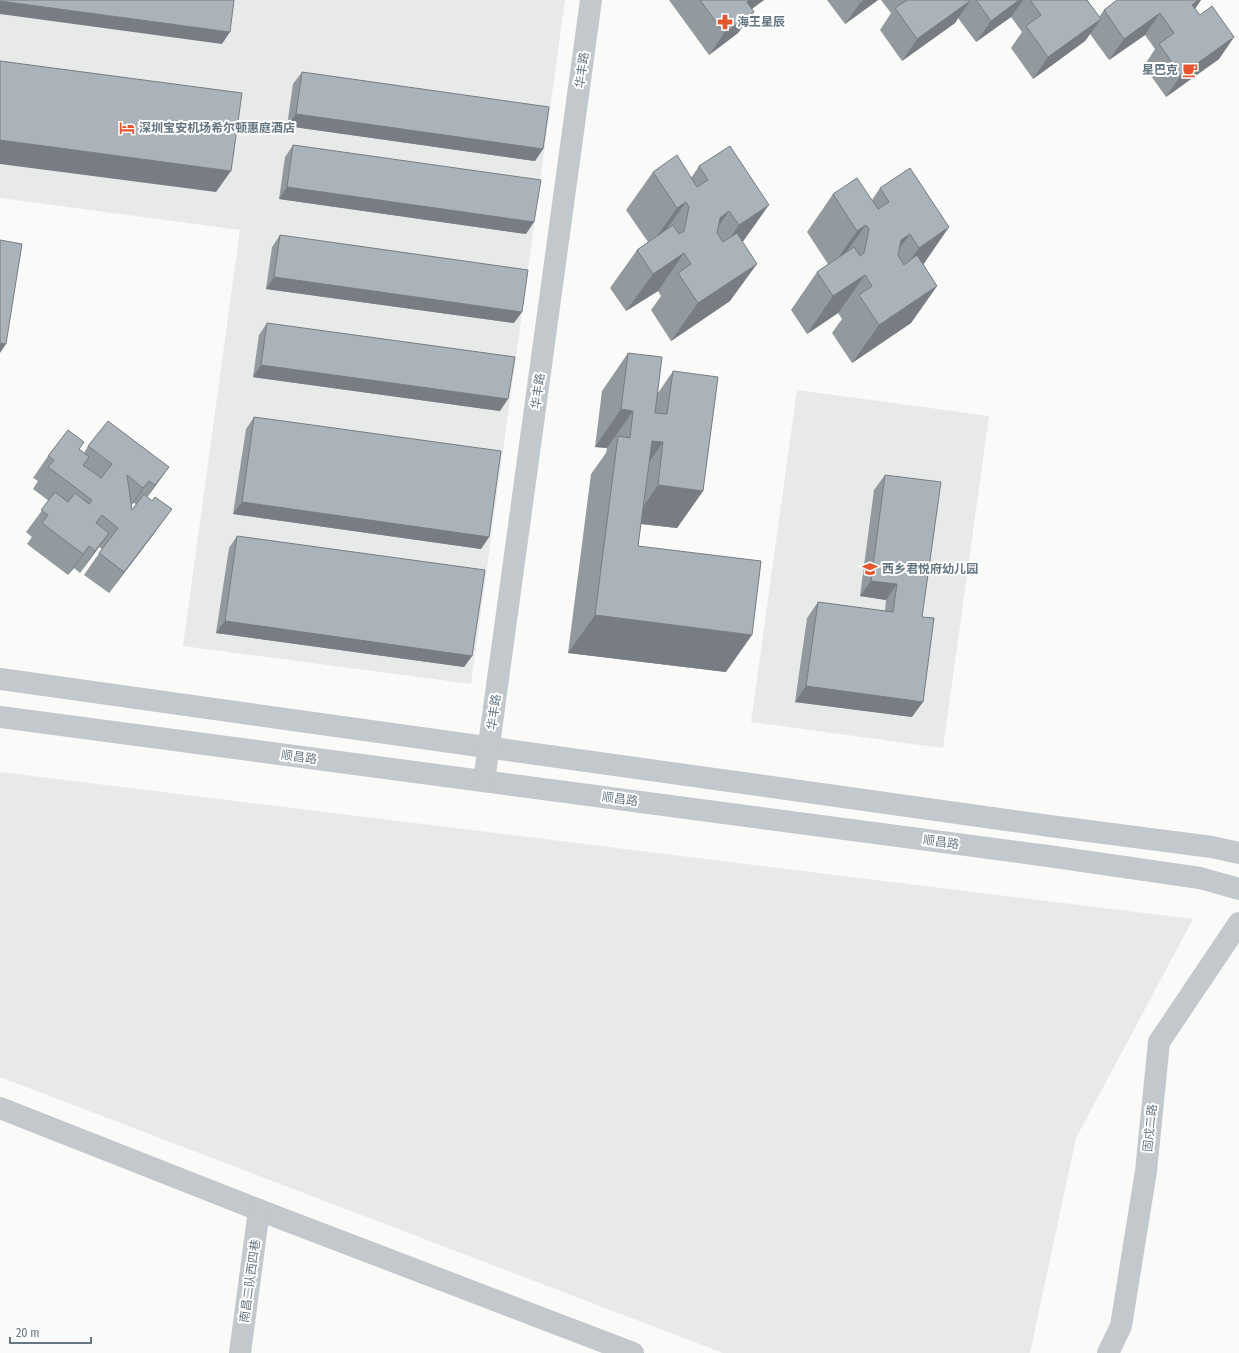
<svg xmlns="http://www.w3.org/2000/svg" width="1239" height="1353" font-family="'Fira Sans Condensed','Noto Sans SC',sans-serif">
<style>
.built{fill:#e8e9e9}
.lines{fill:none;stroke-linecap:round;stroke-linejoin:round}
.minor{stroke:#c3c8cc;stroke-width:22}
.wall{fill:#929a9f;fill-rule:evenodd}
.shaded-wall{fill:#777d82}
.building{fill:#aab3b9;stroke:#777d82}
.labels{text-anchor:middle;stroke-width:4;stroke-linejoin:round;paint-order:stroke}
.poi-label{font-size:12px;font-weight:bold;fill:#657683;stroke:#fff;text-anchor:start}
.street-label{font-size:12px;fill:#657683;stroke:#fff}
</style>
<rect width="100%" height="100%" fill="#fafaf8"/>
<g class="built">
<path d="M0,0H565L471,684L183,646L240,230L0,198Z"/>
<path d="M797,390L989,416L943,748L751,722Z"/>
<path d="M0,772L1193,919L1076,1138L1030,1353H723L0,1077Z"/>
</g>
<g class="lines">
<g class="minor">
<path d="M0,679L1050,826L1212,847L1239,853"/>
<path d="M0,717L1048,856L1200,878L1239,889"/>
<path d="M484,781L591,0"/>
<path d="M0,1108L259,1210L633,1353"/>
<path d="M240,1353L259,1210"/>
<path d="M1108,1353L1121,1326L1146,1171L1159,1042L1239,923"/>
</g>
</g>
<g class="wall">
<path d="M669,0H764L752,9L738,33L709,55Z"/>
<path d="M827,0H878L845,24Z"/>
<path d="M881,0H1087L1099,17L1104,10L1117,0H1201L1195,8L1200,15L1234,37L1219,59L1166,97L1144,66L1155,49L1145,35L1109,60L1090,34L1085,41L1033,79L1011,48L1022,32L1011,17L976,42L958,18L955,23L902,61L880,30L891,13Z"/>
<path d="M302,72L543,149L535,161L287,126L293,84Z"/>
<path d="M293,145L526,234L279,199L285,157Z"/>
<path d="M730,146L743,242L730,301L671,341L651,310L661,296L658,291L626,311L610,288L637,250L648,242L626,210L653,172L691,178L699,166Z"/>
<path d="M880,188L949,227L923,264L937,286L911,323L852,363L832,333L842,319L838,313L807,334L791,310L817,272L828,264L807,232L833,194L872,200Z"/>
<path d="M280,235L514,323L266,289L272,247Z"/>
<path d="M267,323L500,411L253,377L259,335Z"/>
<path d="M628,353L658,393L673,371L703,491L677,528L641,524L638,546L726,672L568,653L591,474L606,453L607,448L595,447L602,391Z"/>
<path d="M254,417L489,537L481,549L233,514L246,429Z"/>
<path d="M84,442L79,449L84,453L88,446L169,467L147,497L156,531L109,593L84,575L102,549L99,547L80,573L74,568L68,575L27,544L32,537L26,532L49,501L33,489L38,481L33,478L48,456ZM133,503L136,504L132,510L131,505Z"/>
<path d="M885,475L912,717L795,702L807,618L818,602L885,611L886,600L860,596L874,490Z"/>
<path d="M237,536L472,656L464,667L216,633L229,548Z"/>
</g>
<g class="shaded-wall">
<path d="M749,0H764L731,23L747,2Z"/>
<path d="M864,0H878L845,24L860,3Z"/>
<path d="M1019,0H1023L1011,17L976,42L991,21Z"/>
<path d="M1198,0H1201L1189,18L1192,5Z"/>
<path d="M0,1L230,32L222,44L0,14Z"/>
<path d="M970,1L955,23L902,61L917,39Z"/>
<path d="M754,12L738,33L709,55L724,33Z"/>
<path d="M1160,13L1145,35L1109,60L1124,39Z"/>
<path d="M1101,19L1085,41L1033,79L1048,57Z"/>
<path d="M1234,37L1219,59L1166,97L1181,75Z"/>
<path d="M296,114L543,149L535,161L287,126Z"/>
<path d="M0,140L231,171L216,192L0,164Z"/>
<path d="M287,187L534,222L526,234L279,199Z"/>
<path d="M686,202L659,240L650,246L677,208Z"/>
<path d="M769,205L742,243L712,263L739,225Z"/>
<path d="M729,211L703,249L720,218Z"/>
<path d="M866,225L839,262L831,268L857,231Z"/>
<path d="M949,227L923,265L893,285L919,248Z"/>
<path d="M910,234L883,271L901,240Z"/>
<path d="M684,253L658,291L626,311L653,274Z"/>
<path d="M757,264L730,301L671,341L698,303Z"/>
<path d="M865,275L838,313L807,334L833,296Z"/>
<path d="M274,277L522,312L514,323L266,289Z"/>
<path d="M937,286L911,323L852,363L879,325Z"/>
<path d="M0,343L6,344L0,353Z"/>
<path d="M261,365L508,399L500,411L253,377Z"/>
<path d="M621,409L633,411L607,448L595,447Z"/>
<path d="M652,441L663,442L637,480Z"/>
<path d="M169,467L154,488L140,507L155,485Z"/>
<path d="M149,481L133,503L128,509L143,488Z"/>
<path d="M658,485L703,491L677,528L632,523Z"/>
<path d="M242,502L489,537L481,549L233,514Z"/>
<path d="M172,509L156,531L109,593L124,572Z"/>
<path d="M109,533L94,554L80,573L95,551Z"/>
<path d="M89,546L74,568L68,575L83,554Z"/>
<path d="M871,581L897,584L886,600L860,596Z"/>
<path d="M595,615L752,635L726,672L568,653Z"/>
<path d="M225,621L472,656L464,667L216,633Z"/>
<path d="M806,686L923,702L912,717L795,702Z"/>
</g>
<g class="building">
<path d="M0,0H234L230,32L0,1Z"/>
<path d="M700,0H749L747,2L754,12L724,33Z"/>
<path d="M858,0H864L860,3Z"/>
<path d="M907,0H969L970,1L917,39L895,8Z"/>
<path d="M976,0H1019L991,21Z"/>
<path d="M1030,0H1087L1101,19L1048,57L1026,26L1041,15Z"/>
<path d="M1117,0H1198L1192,5L1200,15L1212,6L1234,37L1181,75L1159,44L1174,33L1160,13L1124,39L1104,10Z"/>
<path d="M0,61L242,93L231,171L0,140Z"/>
<path d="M302,72L549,107L543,149L296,114Z"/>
<path d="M293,145L541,180L534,222L287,187Z"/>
<path d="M730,146L769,205L739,225L729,211L720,218L717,233L723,242L737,233L757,264L698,303L678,273L691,264L684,253L653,274L637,250L673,225L679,234L684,231L689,207L686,202L677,208L653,172L677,155L697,187L708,180L699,166Z"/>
<path d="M910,168L949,227L919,248L910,234L901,240L898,255L904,265L917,255L937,286L879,325L859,295L872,286L865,275L833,296L817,272L854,247L860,256L864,253L869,229L866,225L857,231L833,194L857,178L878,209L889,202L880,188Z"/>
<path d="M280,235L528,270L522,312L274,277Z"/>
<path d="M0,240L22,244L6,344L0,343Z"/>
<path d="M267,323L515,357L508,399L261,365Z"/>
<path d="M628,353L662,357L655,413L667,414L673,371L718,377L703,491L658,485L663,442L652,441L638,546L761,561L752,635L595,615L618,436L630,438L633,411L621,409Z"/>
<path d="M254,417L501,451L489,537L242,502Z"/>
<path d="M108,421L169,467L155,485L149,481L143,488L127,475L132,510L144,494L152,501L155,497L172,509L124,572L99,553L118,528L102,515L96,523L109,533L95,551L89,546L83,554L42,523L48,515L41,510L55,492L68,502L75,493L89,504L92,500L48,467L54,460L48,456L68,430L84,442L79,449L89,457L83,465L101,478L112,464L88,446Z"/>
<path d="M885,475L941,482L922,617L934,618L923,702L806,686L818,602L893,612L897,584L871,581Z"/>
<path d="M237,536L485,570L472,656L225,621Z"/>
</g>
<defs>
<g id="pharmacy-bare" transform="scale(1.2)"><path d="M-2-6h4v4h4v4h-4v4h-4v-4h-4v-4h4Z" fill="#e4572e" stroke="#fff" stroke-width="2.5" paint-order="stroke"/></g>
<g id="cafe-bare" transform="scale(1.2)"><path d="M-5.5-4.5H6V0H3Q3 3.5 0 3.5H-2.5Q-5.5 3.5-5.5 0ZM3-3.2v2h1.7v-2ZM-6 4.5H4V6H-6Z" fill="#e4572e" stroke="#fff" stroke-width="2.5" paint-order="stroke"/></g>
<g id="hotel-bare" transform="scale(1.2)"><path d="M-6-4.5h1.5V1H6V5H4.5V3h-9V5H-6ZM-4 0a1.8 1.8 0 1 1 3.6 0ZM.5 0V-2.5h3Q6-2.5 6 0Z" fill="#e4572e" stroke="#fff" stroke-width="2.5" paint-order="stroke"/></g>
<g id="school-bare" transform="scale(1.2)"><path d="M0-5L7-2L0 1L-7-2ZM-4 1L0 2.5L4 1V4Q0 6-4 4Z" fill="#e4572e" stroke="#fff" stroke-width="2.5" paint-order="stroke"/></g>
</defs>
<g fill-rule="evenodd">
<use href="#pharmacy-bare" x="725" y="22"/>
<use href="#cafe-bare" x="1190" y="70"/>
<use href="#hotel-bare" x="127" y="128"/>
<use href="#school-bare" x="870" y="569"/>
</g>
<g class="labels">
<g class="poi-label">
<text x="737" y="26">海王星辰</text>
<text x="1178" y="74" text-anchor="end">星巴克</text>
<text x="139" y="132">深圳宝安机场希尔顿惠庭酒店</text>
<text x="882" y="573">西乡君悦府幼儿园</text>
</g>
<g class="street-label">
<text transform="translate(582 70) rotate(-82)" y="4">华丰路</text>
<text transform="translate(538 391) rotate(-82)" y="4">华丰路</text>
<text transform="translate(494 712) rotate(-82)" y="4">华丰路</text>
<text transform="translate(299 757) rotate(8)" y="4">顺昌路</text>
<text transform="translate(620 799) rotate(8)" y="4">顺昌路</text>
<text transform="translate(941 842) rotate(8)" y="4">顺昌路</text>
<text transform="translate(1150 1128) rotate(-84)" y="4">固戍二路</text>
<text transform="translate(250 1281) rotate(-82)" y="4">南昌二队西四巷</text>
</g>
</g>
<path d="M10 1337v6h81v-6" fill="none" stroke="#657683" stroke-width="2"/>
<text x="16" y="1337" font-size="12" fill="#657683" stroke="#ffffff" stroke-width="3" paint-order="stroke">20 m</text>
</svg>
